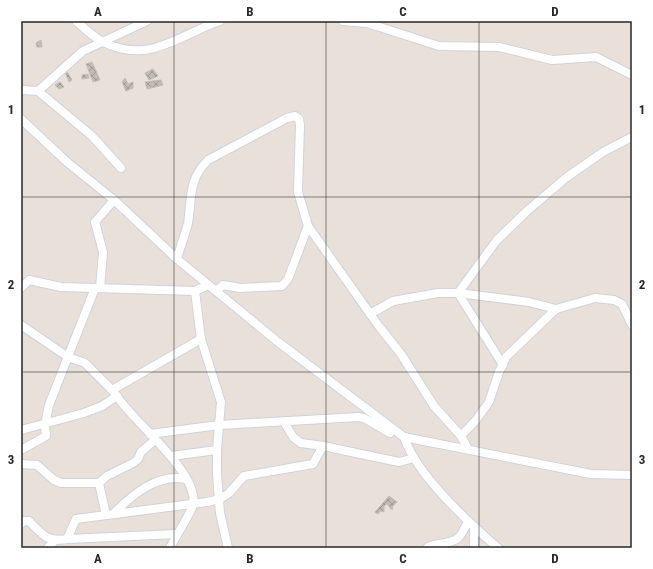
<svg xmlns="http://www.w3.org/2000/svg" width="653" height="569" font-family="'Roboto Condensed',sans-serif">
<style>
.building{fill:url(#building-cross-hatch);stroke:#c4bdb3}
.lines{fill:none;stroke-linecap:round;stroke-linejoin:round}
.minor-casing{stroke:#cfd3df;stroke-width:10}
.minor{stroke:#fff;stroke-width:8}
.grid{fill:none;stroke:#272727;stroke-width:1;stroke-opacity:0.55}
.neatline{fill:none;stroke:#272727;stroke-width:1.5}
.grid-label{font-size:13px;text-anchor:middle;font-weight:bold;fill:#272727}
</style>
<defs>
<pattern id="building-cross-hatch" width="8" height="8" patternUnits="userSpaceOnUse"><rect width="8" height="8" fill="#c1bbb6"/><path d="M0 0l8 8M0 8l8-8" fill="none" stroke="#9d9894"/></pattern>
</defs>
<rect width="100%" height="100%" fill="#e9e1d9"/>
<g class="building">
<path d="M41,40L42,47H37L36,43Z"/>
<path d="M92,62L100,80L93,82L86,64Z"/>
<path d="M153,69L158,76L149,80L145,73Z"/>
<path d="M65,72L68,73L72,80L69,82Z"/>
<path d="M88,74L89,78L82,79V75Z"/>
<path d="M125,78L128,84L133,82V88L126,91L122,82Z"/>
<path d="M161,80L163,85L147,89L145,82Z"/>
<path d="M60,82L64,87L59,89L55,85Z"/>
<path d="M389,496L397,502L393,506L392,510L387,504L384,506V512L381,511L378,514L375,512Z"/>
</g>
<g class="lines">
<g class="minor-casing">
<g id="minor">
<path d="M76,21C84,28 93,37 103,42C149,65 178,35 220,21"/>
<path d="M343,21L367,23L439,46L499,47L552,60L596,57L632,75"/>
<path d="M21,90L38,91L83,51L147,21"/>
<path d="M38,91L92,136L121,168"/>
<path d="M21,119L67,162L114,200L177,259L278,342L404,437L591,474L632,475"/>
<path d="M177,259C180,248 185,235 188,223C192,198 188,180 208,160L287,118L295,116L299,119L300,125L298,192L308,226L378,325L401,354L434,406L461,436L468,449"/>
<path d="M21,288L29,280L61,287L195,291"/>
<path d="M100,288L103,252L95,222L114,200"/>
<path d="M216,291L223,285L240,288L282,286L288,279L308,226"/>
<path d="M458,293L497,240L527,211L567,177L603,152L632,137"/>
<path d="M458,293L503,365"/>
<path d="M370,314L393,301L438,293H458L529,302L556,309"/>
<path d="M21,325L68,357L85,363L112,390"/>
<path d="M201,339L221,402L217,450V474L220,513L228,548"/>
<path d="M117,396C132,421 200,473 193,505C190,515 175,537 170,548"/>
<path d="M286,421V425L293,437L301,443L323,446L399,462L414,458"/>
<path d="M21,430L84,413L102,406L117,396L112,390L201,339L195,291L208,285"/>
<path d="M150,434L219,425L358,417L364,418L390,433"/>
<path d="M461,436L476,420L489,402L499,372L506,357L556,309L595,298L614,300L622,304L632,325"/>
<path d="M404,437C416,474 468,522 498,548"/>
<path d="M21,450L46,436L45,425L49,405L95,288"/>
<path d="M171,456L217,450"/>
<path d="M21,464L37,465L54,480L61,483H99L106,515"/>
<path d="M99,483L107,476L133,463L138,459L141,452L155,440"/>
<path d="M113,514C132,495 157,473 186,479"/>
<path d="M21,524L24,521H29C43,535 46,542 67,539L76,519L207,502L220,499L229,493L244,476L313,464L323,446"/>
<path d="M67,539L177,534"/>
<path d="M48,548L55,540"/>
<path d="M427,548C431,545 434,545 439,544C459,541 460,539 468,521"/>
<path d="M474,548V528"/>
</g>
</g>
<use href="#minor" class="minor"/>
</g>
<path class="grid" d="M174,21V548M326,21V548M479,21V548M21,197H632M21,372H632"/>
<rect width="653" height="569" fill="none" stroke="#ffffff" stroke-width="44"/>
<rect x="22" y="22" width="609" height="525" class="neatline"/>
<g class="grid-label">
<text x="98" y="16">A</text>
<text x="250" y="16">B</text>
<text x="403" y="16">C</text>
<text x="555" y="16">D</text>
<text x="11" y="114">1</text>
<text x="642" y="114">1</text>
<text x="11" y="289">2</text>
<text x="642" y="289">2</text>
<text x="11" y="464">3</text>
<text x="642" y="464">3</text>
<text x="98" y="563">A</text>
<text x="250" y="563">B</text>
<text x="403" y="563">C</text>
<text x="555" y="563">D</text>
</g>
</svg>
